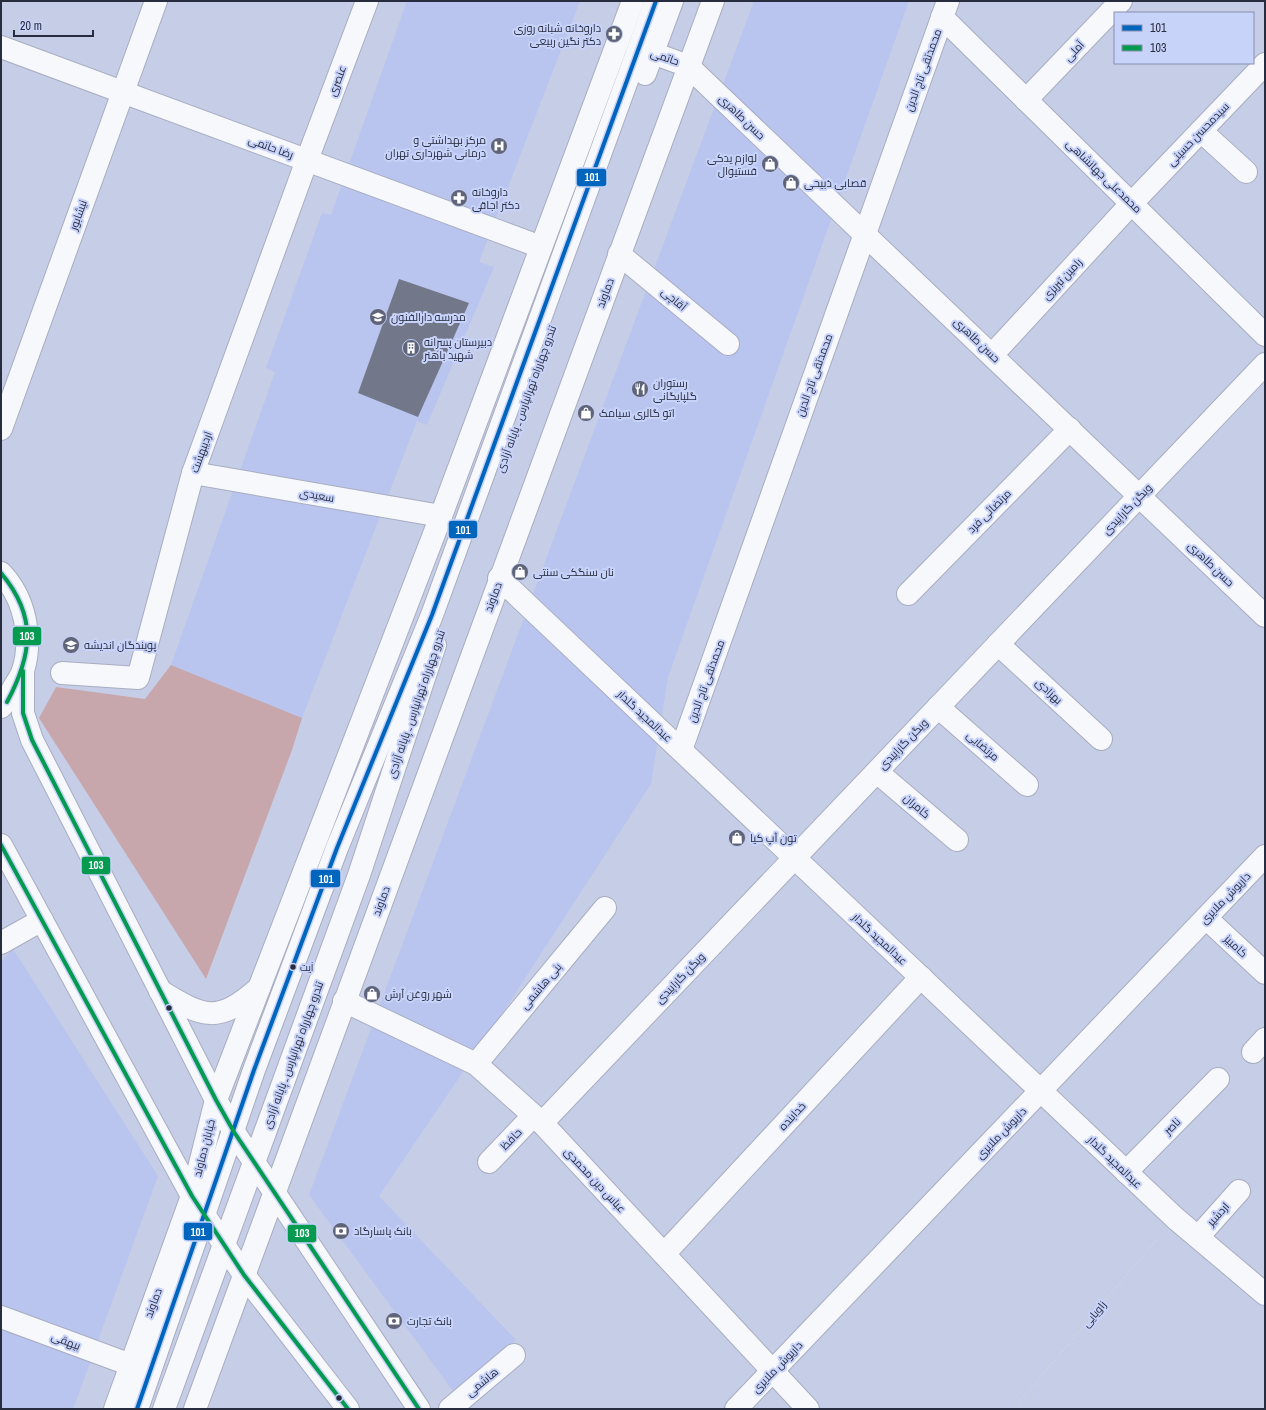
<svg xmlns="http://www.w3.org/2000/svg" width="1266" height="1410" font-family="'Archivo Narrow',Cairo,sans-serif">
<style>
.built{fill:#b9c5ee}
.green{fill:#c7a7ab}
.building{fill:#72778a}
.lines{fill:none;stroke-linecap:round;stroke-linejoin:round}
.minor-casing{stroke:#a8adc1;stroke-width:24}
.major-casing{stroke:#a8adc1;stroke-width:24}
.path{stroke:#d1d4dc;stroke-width:2.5;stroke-dasharray:1 3;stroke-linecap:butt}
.minor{stroke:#f6f8fb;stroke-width:22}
.major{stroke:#f6f8fb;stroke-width:22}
.bus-1-casing{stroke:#c8d3fa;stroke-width:7}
.bus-2-casing{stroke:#c8d3fa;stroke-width:7}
.bus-1{stroke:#0065bd;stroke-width:4}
.bus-2{stroke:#049a4f;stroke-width:4}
.bus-dot{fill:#272c3e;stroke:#c8d3fa;stroke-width:1.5}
.labels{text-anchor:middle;stroke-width:4;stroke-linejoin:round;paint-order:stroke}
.bus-label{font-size:10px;fill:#272c3e;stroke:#c8d3fa;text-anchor:start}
.poi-label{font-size:11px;fill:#272c3e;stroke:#c8d3fa;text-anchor:start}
.street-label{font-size:11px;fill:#272c3e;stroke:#c8d3fa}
.line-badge{stroke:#c8d3fa;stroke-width:1.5}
.badge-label{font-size:11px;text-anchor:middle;font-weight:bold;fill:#fff}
</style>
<rect width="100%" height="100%" fill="#c6cde7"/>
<g class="built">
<path d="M407,1H580L479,262L494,267L427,425L417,421L302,718L171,665L275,372L266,368L322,213L331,215Z"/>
<path d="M754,1H909L668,677L651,784L498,1020L379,1196L516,1340L453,1391L309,1195Z"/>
<path d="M13,949L158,1176L73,1409H1V962Z"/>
</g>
<path class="green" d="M171,665L302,718L292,750L206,979L39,718L56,687L145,699Z"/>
<path class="building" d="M399,279L469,303L418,417L358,393Z"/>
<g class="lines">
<g class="minor-casing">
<g id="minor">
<path d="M942,17L1265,335"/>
<path d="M1,47L541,247"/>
<path d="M639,48L688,66L1265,616"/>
<path d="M645,74L672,1"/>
<path d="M1026,100L1121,1"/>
<path d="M1201,131L1246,172"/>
<path d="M619,254L728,344"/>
<path d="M992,355L1131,204L1265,64"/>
<path d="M1,429L156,1"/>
<path d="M193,473L441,516"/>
<path d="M499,578L1175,1218L1265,1294"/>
<path d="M908,594L1070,429"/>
<path d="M998,644L1101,739"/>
<path d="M62,673L138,678L193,473L307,160L367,1"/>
<path d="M938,707L1027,785"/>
<path d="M681,750L948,1"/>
<path d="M877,772L957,840"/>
<path d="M1206,918L1265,973"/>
<path d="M1,943L42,920"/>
<path d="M344,1001L476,1064L542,1123L808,1409"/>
<path d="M1253,1052L1265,1039"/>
<path d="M476,1064L605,908"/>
<path d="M542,1123L1265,364"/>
<path d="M489,1162L533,1116"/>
<path d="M1126,1172L1218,1079"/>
<path d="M1198,1237L1239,1191"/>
<path d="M664,1254L921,977"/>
<path d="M1,1317L131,1365"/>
<path d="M137,1409L254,1070L337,848L432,615L656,1"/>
<path d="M164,1409L359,875L435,645"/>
<path d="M450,1409L514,1355"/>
<path d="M736,1409L1265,856"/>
</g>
</g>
<g class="major-casing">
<g id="major">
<path d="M1,573C25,598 33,638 23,671C21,676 17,682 14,687C10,695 7,701 1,707"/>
<path d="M23,671V713L32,740L216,1100L234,1132L419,1409"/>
<path d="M1,845L192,1196L244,1275L348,1409"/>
<path d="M160,991C204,1018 218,1024 259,988"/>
<path d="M115,1409L192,1196L216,1100L441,516L633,1"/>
<path d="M195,1409L713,1"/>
</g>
</g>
<path class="path" d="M1023,1409L1018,1404L1159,1237"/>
<use href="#minor" class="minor"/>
<use href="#major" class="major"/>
<g class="bus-1-casing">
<path id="bus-1" d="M137,1409L254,1070L337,848L432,615L656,1"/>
</g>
<g class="bus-2-casing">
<g id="bus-2">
<path d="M1,573C38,617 32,655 7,702"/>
<path d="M23,671V713L32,740L216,1100L234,1132L419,1409"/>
<path d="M1,845L192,1196L244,1275L348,1409"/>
</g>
</g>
<use href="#bus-1" class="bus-1"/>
<use href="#bus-2" class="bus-2"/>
</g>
<defs>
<g id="pharmacy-disc" transform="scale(0.9)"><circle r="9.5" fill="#5f6479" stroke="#c8d3fa"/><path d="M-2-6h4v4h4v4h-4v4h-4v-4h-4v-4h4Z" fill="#fff"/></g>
<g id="hospital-disc" transform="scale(0.9)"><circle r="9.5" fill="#5f6479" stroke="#c8d3fa"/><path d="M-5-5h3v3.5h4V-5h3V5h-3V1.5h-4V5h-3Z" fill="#fff"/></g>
<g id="shop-disc" transform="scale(0.9)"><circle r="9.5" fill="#5f6479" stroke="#c8d3fa"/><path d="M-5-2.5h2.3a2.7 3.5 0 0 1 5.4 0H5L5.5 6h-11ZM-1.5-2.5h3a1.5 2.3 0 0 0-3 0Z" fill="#fff"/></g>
<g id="school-disc" transform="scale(0.9)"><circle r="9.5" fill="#5f6479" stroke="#c8d3fa"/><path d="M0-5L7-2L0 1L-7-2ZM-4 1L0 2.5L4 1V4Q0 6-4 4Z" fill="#fff"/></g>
<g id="building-disc" transform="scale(0.9)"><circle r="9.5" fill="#5f6479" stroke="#c8d3fa"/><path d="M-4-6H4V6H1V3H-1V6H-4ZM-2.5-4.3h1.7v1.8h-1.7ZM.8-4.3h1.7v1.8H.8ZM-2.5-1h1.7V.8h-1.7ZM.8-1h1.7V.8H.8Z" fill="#fff"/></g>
<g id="restaurant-disc" transform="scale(0.9)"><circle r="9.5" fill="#5f6479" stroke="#c8d3fa"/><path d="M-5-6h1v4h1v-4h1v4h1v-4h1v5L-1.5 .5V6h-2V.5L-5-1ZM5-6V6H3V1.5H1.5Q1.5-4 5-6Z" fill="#fff"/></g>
<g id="bank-disc" transform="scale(0.9)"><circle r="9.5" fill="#5f6479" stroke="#c8d3fa"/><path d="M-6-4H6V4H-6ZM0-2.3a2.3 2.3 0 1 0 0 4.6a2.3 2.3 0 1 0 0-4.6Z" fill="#fff"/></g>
</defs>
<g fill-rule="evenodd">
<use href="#pharmacy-disc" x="614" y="34"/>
<use href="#hospital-disc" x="499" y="146"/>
<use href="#shop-disc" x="770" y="164"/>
<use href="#shop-disc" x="791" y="183"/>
<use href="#pharmacy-disc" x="459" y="198"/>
<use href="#school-disc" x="378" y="317"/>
<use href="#building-disc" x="411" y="348"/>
<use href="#restaurant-disc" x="640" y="389"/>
<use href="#shop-disc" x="586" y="413"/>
<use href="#shop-disc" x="520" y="572"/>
<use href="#school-disc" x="71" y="645"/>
<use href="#shop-disc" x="737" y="838"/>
<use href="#shop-disc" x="372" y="994"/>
<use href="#bank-disc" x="341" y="1231"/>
<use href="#bank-disc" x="394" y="1321"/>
</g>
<g class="bus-dot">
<circle cx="293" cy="967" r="3.5"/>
<circle cx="169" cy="1008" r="3.5"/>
<circle cx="339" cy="1398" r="3.5"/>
</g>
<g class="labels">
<g class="bus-label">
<text x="300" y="971">آیت</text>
</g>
<g class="poi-label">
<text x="601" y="32" text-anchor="end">داروخانه شبانه روزی<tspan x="601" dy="13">دکتر نگین ربیعی</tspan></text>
<text x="486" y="144" text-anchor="end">مرکز بهداشتی و<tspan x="486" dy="13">درمانی شهرداری تهران</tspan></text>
<text x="757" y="162" text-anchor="end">لوازم یدکی<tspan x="757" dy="13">فستیوال</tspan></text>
<text x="804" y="187">قصابی ذبیحی</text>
<text x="472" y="196">داروخانه<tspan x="472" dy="13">دکتر اجاقی</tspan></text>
<text x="391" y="321">مدرسه دارالفنون</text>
<text x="424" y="346">دبیرستان پسرانه<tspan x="424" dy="13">شهید باهنر</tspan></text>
<text x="653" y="387">رستوران<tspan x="653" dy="13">گلپایگانی</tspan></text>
<text x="599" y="417">اتو گالری سیامک</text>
<text x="533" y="576">نان سنگکی سنتی</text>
<text x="84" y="649">پویندگان اندیشه</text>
<text x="750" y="842">تون آپ کیا</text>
<text x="385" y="998">شهر روغن آرش</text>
<text x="354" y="1235">بانک پاسارگاد</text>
<text x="407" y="1325">بانک تجارت</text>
</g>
<g class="street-label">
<text transform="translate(1074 51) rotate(-47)" y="4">آملی</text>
<text transform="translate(665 57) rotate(19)" y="4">حاتمی</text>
<text transform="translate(923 70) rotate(-70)" y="4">محمدتقی تاج الدین</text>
<text transform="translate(337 81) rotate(-69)" y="4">عنصری</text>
<text transform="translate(742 117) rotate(44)" y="4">حسن طاهری</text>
<text transform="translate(1198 134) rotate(-46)" y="4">سیدمحسن حسینی</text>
<text transform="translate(271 147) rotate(20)" y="4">رضا حاتمی</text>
<text transform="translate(1104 176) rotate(44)" y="4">محمدعلی جهانشاهی</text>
<text transform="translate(78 215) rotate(-70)" y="4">نیشابور</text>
<text transform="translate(1062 279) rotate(-47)" y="4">رامین تبریزی</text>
<text transform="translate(605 293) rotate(-70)" y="4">دماوند</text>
<text transform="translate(674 299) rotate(40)" y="4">آقاچی</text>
<text transform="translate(977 340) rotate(44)" y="4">حسن طاهری</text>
<text transform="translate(814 375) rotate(-70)" y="4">محمدتقی تاج الدین</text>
<text transform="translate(526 399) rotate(-70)" y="4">تندرو چهارراه تهرانپارس ـ پایانه آزادی</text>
<text transform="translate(201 452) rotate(-70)" y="4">اردیبهشت</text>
<text transform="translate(317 495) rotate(10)" y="4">سعیدی</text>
<text transform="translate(1127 509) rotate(-46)" y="4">ویگن گاراپیدی</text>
<text transform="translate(989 511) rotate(-45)" y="4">مرتضائی فرد</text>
<text transform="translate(1211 564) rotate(44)" y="4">حسن طاهری</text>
<text transform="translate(493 597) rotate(-70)" y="4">دماوند</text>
<text transform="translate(706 681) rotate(-70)" y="4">محمدتقی تاج الدین</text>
<text transform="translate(1049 691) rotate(43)" y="4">بهزادی</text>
<text transform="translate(416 704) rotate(-71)" y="4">تندرو چهارراه تهرانپارس ـ پایانه آزادی</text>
<text transform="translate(645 716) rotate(43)" y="4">عبدالمجید گلدار</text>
<text transform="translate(903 744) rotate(-46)" y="4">ویگن گاراپیدی</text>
<text transform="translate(983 746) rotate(41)" y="4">مرتضایی</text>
<text transform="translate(917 806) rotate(41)" y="4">کامران</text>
<text transform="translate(1225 898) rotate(-46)" y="4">داریوش ملایری</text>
<text transform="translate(381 901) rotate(-70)" y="4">دماوند</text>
<text transform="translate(880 939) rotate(43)" y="4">عبدالمجید گلدار</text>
<text transform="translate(1236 946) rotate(43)" y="4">کامبیز</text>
<text transform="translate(680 978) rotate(-46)" y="4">ویگن گاراپیدی</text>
<text transform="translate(541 986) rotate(-50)" y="4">بنی هاشمی</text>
<text transform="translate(293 1055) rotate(-70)" y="4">تندرو چهارراه تهرانپارس ـ پایانه آزادی</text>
<text transform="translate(792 1116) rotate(-47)" y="4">خدابنده</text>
<text transform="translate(1172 1126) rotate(-45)" y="4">ناصر</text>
<text transform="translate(1001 1133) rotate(-46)" y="4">داریوش ملایری</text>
<text transform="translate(511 1139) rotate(-46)" y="4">حافظ</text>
<text transform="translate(204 1148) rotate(-76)" y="4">خیابان دماوند</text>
<text transform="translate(1115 1162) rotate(44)" y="4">عبدالمجید گلدار</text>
<text transform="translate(595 1180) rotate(47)" y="4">عباس دین محمدی</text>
<text transform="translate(1218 1214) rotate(-48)" y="4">اردشیر</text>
<text transform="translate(153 1303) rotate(-70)" y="4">دماوند</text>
<text transform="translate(1094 1314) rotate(-50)" y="4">زاویایی</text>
<text transform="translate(66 1341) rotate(21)" y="4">بیهقی</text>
<text transform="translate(777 1367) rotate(-46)" y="4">داریوش ملایری</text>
<text transform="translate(482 1382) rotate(-40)" y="4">هاشمی</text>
</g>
</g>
<g class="line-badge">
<rect x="576" y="168" width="31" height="19" rx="4" fill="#0065bd"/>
<rect x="448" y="520" width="30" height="19" rx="4" fill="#0065bd"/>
<rect x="12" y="626" width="30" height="20" rx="4" fill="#049a4f"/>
<rect x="81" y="856" width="30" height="19" rx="4" fill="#049a4f"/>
<rect x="310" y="869" width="31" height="19" rx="4" fill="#0065bd"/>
<rect x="183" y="1222" width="30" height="19" rx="4" fill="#0065bd"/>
<rect x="287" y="1224" width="30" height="19" rx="4" fill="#049a4f"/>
</g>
<g class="badge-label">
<text x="592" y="181">101</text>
<text x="463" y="534">101</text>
<text x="27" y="640">103</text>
<text x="96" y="869">103</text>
<text x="326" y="883">101</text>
<text x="198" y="1236">101</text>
<text x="302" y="1237">103</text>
</g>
<rect width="1266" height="1410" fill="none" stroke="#272c3e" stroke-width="4"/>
<rect x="1114" y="12" width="140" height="52" fill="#c8d3fa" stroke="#8890af"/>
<rect x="1122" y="25" width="20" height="6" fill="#0065bd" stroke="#8890af"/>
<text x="1150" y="32" font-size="12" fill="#272c3e">101</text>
<rect x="1122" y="45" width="20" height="6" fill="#049a4f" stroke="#8890af"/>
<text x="1150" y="52" font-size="12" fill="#272c3e">103</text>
<path d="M14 30v6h79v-6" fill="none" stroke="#272c3e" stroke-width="2"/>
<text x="20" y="30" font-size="12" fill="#272c3e" stroke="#c8d3fa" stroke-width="3" paint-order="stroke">20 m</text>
</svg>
